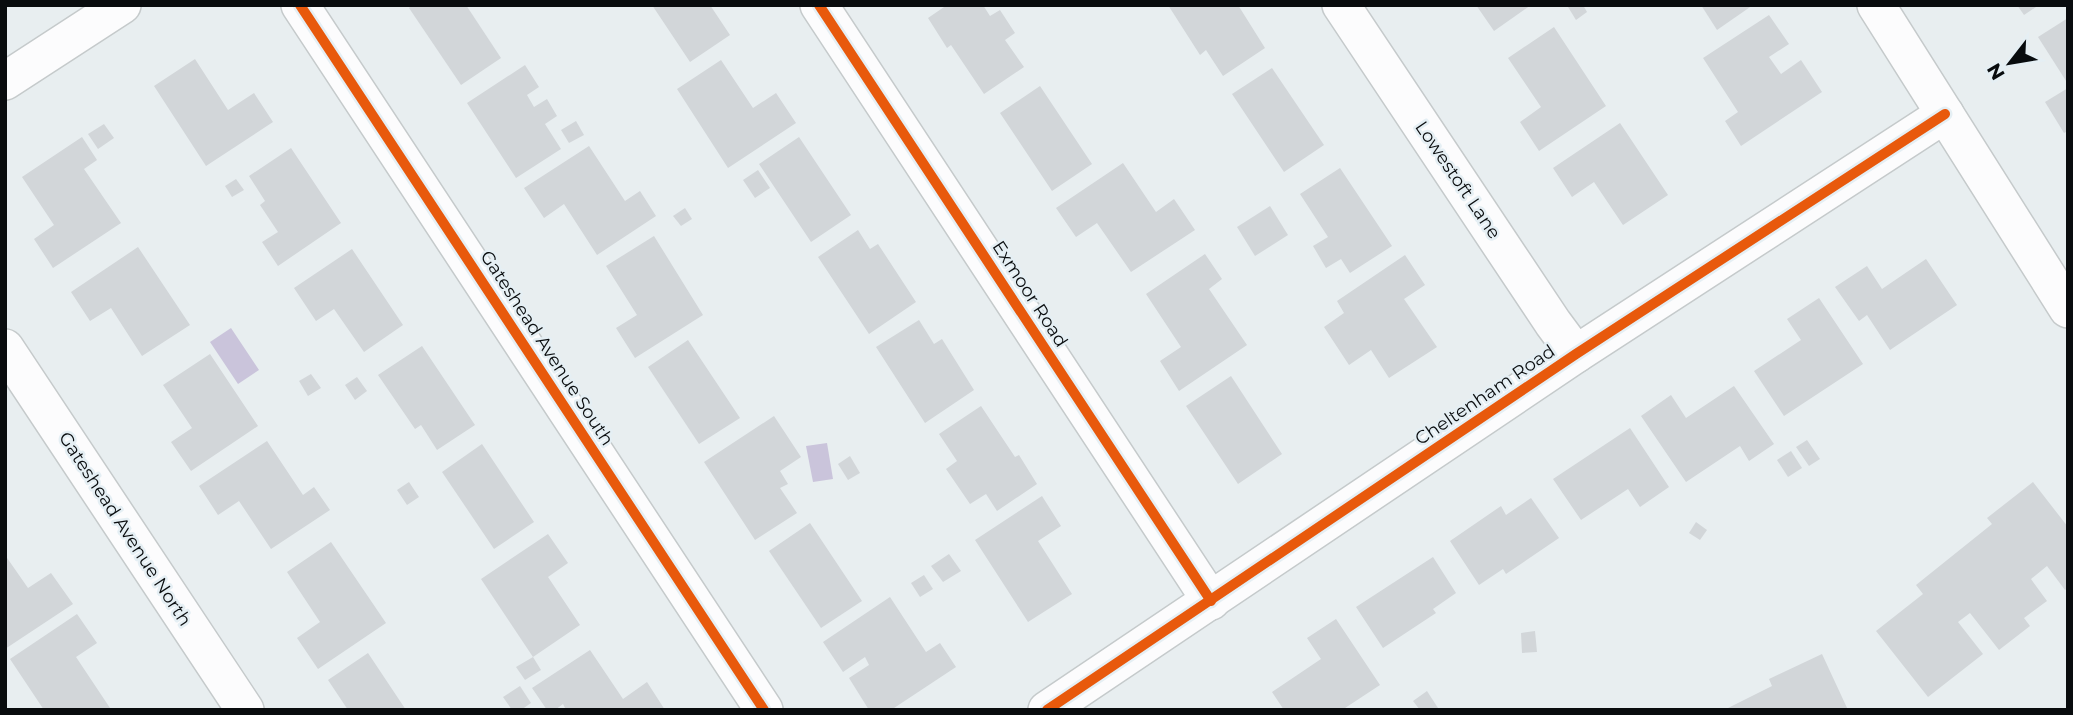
<svg xmlns="http://www.w3.org/2000/svg" width="2073" height="715" font-family="Montserrat,sans-serif">
<style>
.water{fill:#cac4db}
.building{fill:#d2d6d9}
.lines{fill:none;stroke-linecap:round;stroke-linejoin:round}
.street-casing{stroke:#c5cacb;stroke-width:40}
.street{stroke:#fcfcfd;stroke-width:37}
.cycleway-casing{stroke:#e5eff4;stroke-width:15}
.cycleway{stroke:#e8590c;stroke-width:10}
.labels{text-anchor:middle;stroke-width:5;stroke-linejoin:round;paint-order:stroke}
.street-label{font-size:18px;fill:#090c0e;stroke:#e5eff4}
</style>
<rect width="100%" height="100%" fill="#e8eef0"/>
<g class="water">
<path d="M231,328L259,370L238,384L210,342Z"/>
<path d="M827,443L833,479L813,482L806,446Z"/>
</g>
<g class="building">
<path d="M412,5H466L501,58L461,85L409,8Z"/>
<path d="M652,5H710L730,35L690,62Z"/>
<path d="M947,5H983L990,16L1000,10L1015,33L1005,40L1024,67L984,94L951,45L947,48L928,18Z"/>
<path d="M1168,5H1238L1265,48L1223,76L1206,50L1200,55Z"/>
<path d="M1476,5H1531L1494,31Z"/>
<path d="M1571,5H1583L1587,12L1576,20L1568,7Z"/>
<path d="M1701,5H1753L1717,30Z"/>
<path d="M2017,5H2039L2024,15Z"/>
<path d="M1769,15L1789,44L1769,57L1781,74L1801,60L1822,92L1741,146L1725,121L1738,112L1703,58Z"/>
<path d="M2068,18V84L2038,37Z"/>
<path d="M1554,27L1606,106L1539,151L1520,122L1541,107L1508,58Z"/>
<path d="M195,59L228,110L254,93L273,122L206,166L154,86Z"/>
<path d="M721,60L753,108L776,93L796,123L728,168L677,89Z"/>
<path d="M525,65L539,87L527,95L534,107L547,99L557,116L545,124L561,149L516,178L467,103Z"/>
<path d="M1272,68L1324,145L1284,172L1232,94Z"/>
<path d="M1040,86L1092,164L1052,191L1000,113Z"/>
<path d="M2068,88V131L2064,133L2045,102Z"/>
<path d="M576,121L584,135L569,143L561,130Z"/>
<path d="M1620,123L1668,195L1623,225L1594,182L1572,197L1553,168Z"/>
<path d="M104,124L114,138L98,149L88,134Z"/>
<path d="M82,137L97,160L84,169L121,223L53,268L34,239L54,225L22,177Z"/>
<path d="M799,137L851,215L811,242L759,164Z"/>
<path d="M589,146L625,201L640,191L656,216L597,255L564,204L544,218L524,188Z"/>
<path d="M291,148L341,223L278,266L262,242L278,232L260,205L265,201L249,176Z"/>
<path d="M1123,163L1156,212L1174,199L1195,230L1131,272L1097,223L1076,237L1056,208Z"/>
<path d="M1340,168L1392,246L1350,273L1341,259L1326,268L1313,246L1328,237L1300,194Z"/>
<path d="M758,170L770,188L755,198L743,180Z"/>
<path d="M236,179L244,190L232,197L225,186Z"/>
<path d="M1270,206L1288,235L1255,256L1237,227Z"/>
<path d="M685,208L692,219L681,226L673,216Z"/>
<path d="M858,230L870,249L878,244L916,302L869,334L818,257Z"/>
<path d="M654,236L703,315L635,358L616,328L637,315L606,266Z"/>
<path d="M138,247L190,325L142,356L111,308L90,321L71,292Z"/>
<path d="M352,249L403,325L364,352L334,309L316,321L294,288Z"/>
<path d="M1205,254L1222,279L1209,289L1247,345L1179,391L1160,361L1181,347L1146,294Z"/>
<path d="M1405,255L1425,285L1404,299L1437,347L1389,378L1371,350L1349,365L1324,327L1344,313L1337,301Z"/>
<path d="M1926,259L1957,305L1890,350L1867,315L1859,321L1835,287L1867,266L1882,289Z"/>
<path d="M1819,298L1863,364L1784,416L1754,371L1801,340L1787,319Z"/>
<path d="M919,320L934,344L942,339L974,390L925,423L876,347Z"/>
<path d="M688,340L740,418L699,444L648,367Z"/>
<path d="M422,346L475,425L437,450L421,425L415,429L378,375Z"/>
<path d="M210,354L258,426L191,471L171,442L192,428L163,385Z"/>
<path d="M311,374L321,388L308,396L299,381Z"/>
<path d="M1231,376L1282,454L1238,484L1186,406Z"/>
<path d="M357,377L367,391L355,400L345,385Z"/>
<path d="M1734,386L1774,444L1749,461L1740,446L1686,482L1641,416L1671,395L1686,418Z"/>
<path d="M981,406L1015,457L1019,455L1037,484L997,511L986,494L970,504L946,469L957,461L939,434Z"/>
<path d="M774,416L801,457L780,471L788,484L780,488L797,513L755,540L704,462Z"/>
<path d="M1630,428L1669,487L1640,507L1628,489L1581,520L1553,479Z"/>
<path d="M1807,440L1820,459L1809,466L1796,447Z"/>
<path d="M267,441L303,495L314,487L330,510L271,549L239,501L218,515L199,486Z"/>
<path d="M482,444L534,522L494,549L442,472Z"/>
<path d="M1791,451L1802,468L1788,477L1777,460Z"/>
<path d="M850,456L860,473L848,480L838,464Z"/>
<path d="M409,482L419,497L407,505L397,490Z"/>
<path d="M2033,482L2068,527V588L2065,590L2047,566L2031,579L2047,601L2024,618L2030,626L1999,650L1970,613L1958,622L1983,654L1928,697L1876,631L1923,594L1916,585L1992,524L1987,518Z"/>
<path d="M1042,496L1061,526L1038,541L1072,594L1028,622L975,540Z"/>
<path d="M1531,498L1559,538L1506,574L1503,569L1479,585L1450,541L1501,506L1506,515Z"/>
<path d="M1696,522L1707,530L1700,540L1689,533Z"/>
<path d="M810,523L862,601L821,628L769,551Z"/>
<path d="M548,534L568,563L548,577L580,625L533,657L481,579Z"/>
<path d="M331,542L386,623L318,669L297,638L320,622L287,572Z"/>
<path d="M949,554L961,571L943,582L931,566Z"/>
<path d="M5,555L28,588L51,573L73,604L5,649Z"/>
<path d="M1433,557L1456,593L1433,609L1436,613L1383,648L1356,607Z"/>
<path d="M924,575L933,589L920,597L911,583Z"/>
<path d="M890,597L926,652L940,643L956,667L891,710H869L849,678L869,665L865,657L843,672L823,642Z"/>
<path d="M77,614L97,643L76,657L110,708L107,710H44L10,659Z"/>
<path d="M1336,619L1380,685L1342,710H1284L1272,692L1321,659L1307,638Z"/>
<path d="M1535,631L1537,652L1522,653L1521,633Z"/>
<path d="M590,650L623,699L647,682L665,710H566L563,704L555,710H547L532,688Z"/>
<path d="M368,653L406,710H348L328,680Z"/>
<path d="M1822,654L1848,710H1724L1772,686L1769,679Z"/>
<path d="M533,657L541,670L525,680L516,667Z"/>
<path d="M520,686L531,703L521,710H512L503,697Z"/>
<path d="M1427,691L1438,708L1435,710H1420L1413,701Z"/>
</g>
<g class="lines">
<g class="street-casing">
<g id="street">
<path d="M300,5L764,710"/>
<path d="M819,5L1211,601"/>
<path d="M1341,5L1553,323L1576,354"/>
<path d="M1876,5L2068,309"/>
<path d="M5,81L122,5"/>
<path d="M5,348L245,710"/>
<path d="M1047,710L1576,354L1945,114"/>
</g>
</g>
<use href="#street" class="street"/>
<g class="cycleway-casing">
<g id="cycleway">
<path d="M300,5L764,710"/>
<path d="M819,5L1211,601"/>
<path d="M1047,710L1576,354L1945,114"/>
</g>
</g>
<use href="#cycleway" class="cycleway"/>
</g>
<g class="labels">
<g class="street-label">
<text transform="translate(1458 180) rotate(56)" y="6">Lowestoft Lane</text>
<text transform="translate(1030 294) rotate(57)" y="6">Exmoor Road</text>
<text transform="translate(547 348) rotate(57)" y="6">Gateshead Avenue South</text>
<text transform="translate(1485 395) rotate(-34)" y="6">Cheltenham Road</text>
<text transform="translate(125 529) rotate(57)" y="6">Gateshead Avenue North</text>
</g>
</g>
<rect width="2073" height="715" fill="none" stroke="#090c0e" stroke-width="14"/>
<g transform="translate(2010 63) rotate(239)" stroke="#e5eff4" stroke-width="5" paint-order="stroke">
<path d="M0-5L12 26L0 18L-12 26Z" fill="#090c0e"/>
<text y="-10" font-size="19" font-weight="bold" text-anchor="middle" fill="#090c0e">N</text>
</g>
</svg>
